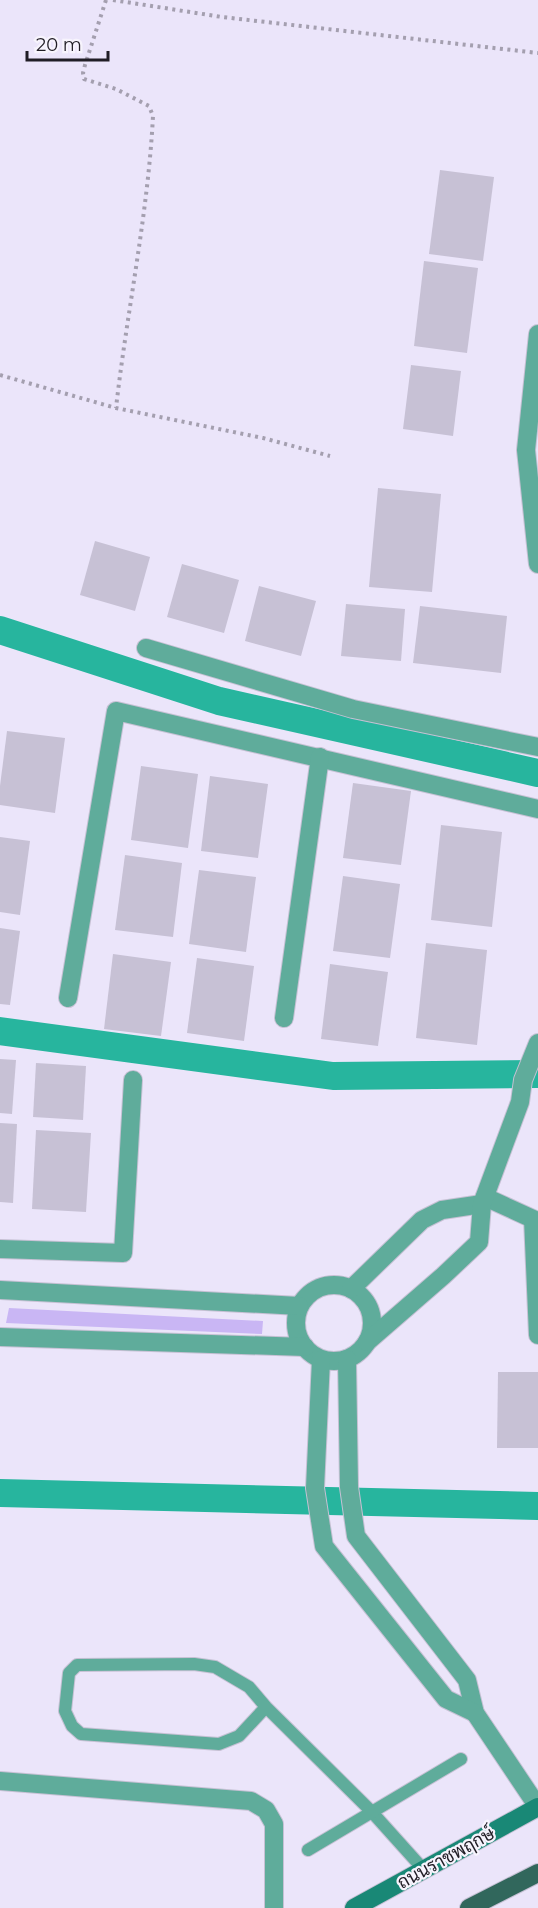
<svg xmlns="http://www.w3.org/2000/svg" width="538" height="1908" font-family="Montserrat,Sarabun,sans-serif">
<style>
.green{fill:#c9b6f4}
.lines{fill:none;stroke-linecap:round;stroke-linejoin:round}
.canal{stroke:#27b59e;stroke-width:28}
.building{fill:#c7c1d5}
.lane-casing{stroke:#c6c1d4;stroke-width:14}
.street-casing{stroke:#c6c1d4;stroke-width:20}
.secondary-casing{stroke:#c6c1d4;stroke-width:20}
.primary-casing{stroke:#c6c1d4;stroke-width:20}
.path{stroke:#a49faf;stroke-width:4;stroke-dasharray:3 4.5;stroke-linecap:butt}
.lane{stroke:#5fac9b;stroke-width:12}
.street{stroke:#5fac9b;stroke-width:18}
.secondary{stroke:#198876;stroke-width:18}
.primary{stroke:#31675c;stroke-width:18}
.labels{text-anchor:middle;stroke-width:4.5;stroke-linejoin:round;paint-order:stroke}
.street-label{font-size:18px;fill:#201d25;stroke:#f7f4fd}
</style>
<rect width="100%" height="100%" fill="#ebe5fa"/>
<path class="green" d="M9,1308L263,1321L262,1334L6,1323Z"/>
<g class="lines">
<g class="canal">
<path d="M0,630L219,701L538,773"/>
<path d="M0,1031L333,1076L538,1074"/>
<path d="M0,1493L538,1506"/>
</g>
</g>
<g class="building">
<path d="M440,170L494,177L483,261L429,254Z"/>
<path d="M424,261L478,268L467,353L414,346Z"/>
<path d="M411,365L461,371L453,436L403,429Z"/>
<path d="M378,488L441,494L432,592L369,587Z"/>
<path d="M95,541L150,557L135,611L80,595Z"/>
<path d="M182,564L239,580L224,633L167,617Z"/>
<path d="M259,586L316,601L301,656L245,641Z"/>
<path d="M346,604L405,609L401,661L341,656Z"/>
<path d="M420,606L507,616L501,673L413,663Z"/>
<path d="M7,731L65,738L55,813L0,805V786Z"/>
<path d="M141,766L198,774L188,848L131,840Z"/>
<path d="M210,776L268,784L258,858L201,851Z"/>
<path d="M353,783L411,791L401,865L343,858Z"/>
<path d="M441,825L502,832L492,927L431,920Z"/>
<path d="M0,837L30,841L20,915L0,912Z"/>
<path d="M125,855L182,863L173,937L115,930Z"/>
<path d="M199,870L256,877L246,952L189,944Z"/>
<path d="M343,876L400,884L390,958L333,951Z"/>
<path d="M0,928L20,931L10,1005L0,1004Z"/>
<path d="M426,943L487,950L477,1045L416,1038Z"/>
<path d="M113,954L171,962L161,1036L104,1029Z"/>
<path d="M197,958L254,966L244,1041L187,1033Z"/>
<path d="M330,964L388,972L378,1046L321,1039Z"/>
<path d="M0,1059L16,1060L12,1114L0,1113Z"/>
<path d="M36,1063L86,1066L83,1120L33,1117Z"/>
<path d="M0,1123L17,1124L13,1203L0,1202Z"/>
<path d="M36,1130L91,1133L86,1212L32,1209Z"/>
<path d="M498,1372H538V1448H497Z"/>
</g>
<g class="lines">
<g class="lane-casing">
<g id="lane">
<path d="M266,1707L239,1736L219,1744L81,1734L72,1726L65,1711L69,1673L77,1665L194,1664L215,1667L249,1687L266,1707L371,1811L424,1870"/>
<path d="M308,1850L461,1759"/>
</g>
</g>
<g class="street-casing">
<g id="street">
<path d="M538,334L526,450L538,564"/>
<path d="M146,648L353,709L538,747"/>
<path d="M68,998L116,711L538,809"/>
<path d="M284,1018L320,757"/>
<path d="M485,1197L533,1219L538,1335"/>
<path d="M0,1249L123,1253L133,1080"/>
<circle cx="334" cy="1323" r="38"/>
<path d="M351,1289L422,1220L442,1210L482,1204"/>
<path d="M0,1290L299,1306"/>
<path d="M0,1337L305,1347"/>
<path d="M367,1342L443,1276L479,1242L482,1204L520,1102L523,1080L538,1043"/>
<path d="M347,1359L349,1487L356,1536L467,1680L475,1713L538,1807"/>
<path d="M321,1360L315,1488L324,1546L446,1699L475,1713"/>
<path d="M0,1781L251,1801L266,1810L274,1824V1908"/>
</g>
</g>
<g class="secondary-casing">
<path id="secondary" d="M354,1908L538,1807"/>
</g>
<g class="primary-casing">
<path id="primary" d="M469,1908L538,1873"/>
</g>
<g class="path">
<path d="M106,0L85,65L83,73L84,79L116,89L149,106L153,116C148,214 127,311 116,408"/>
<path d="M113,0L222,17L538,53"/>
<path d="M0,375L116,408L263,438L330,456"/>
</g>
<use href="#lane" class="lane"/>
<use href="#street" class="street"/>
<use href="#secondary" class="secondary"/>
<use href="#primary" class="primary"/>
</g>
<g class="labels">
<g class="street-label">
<text transform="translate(446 1858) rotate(-29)" y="6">ถนนราชพฤกษ์</text>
</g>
</g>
<path d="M27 51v9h81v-9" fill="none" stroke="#201d25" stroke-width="3"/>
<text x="36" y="51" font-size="18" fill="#201d25" stroke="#f7f4fd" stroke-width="4.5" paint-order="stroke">20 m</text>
</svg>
